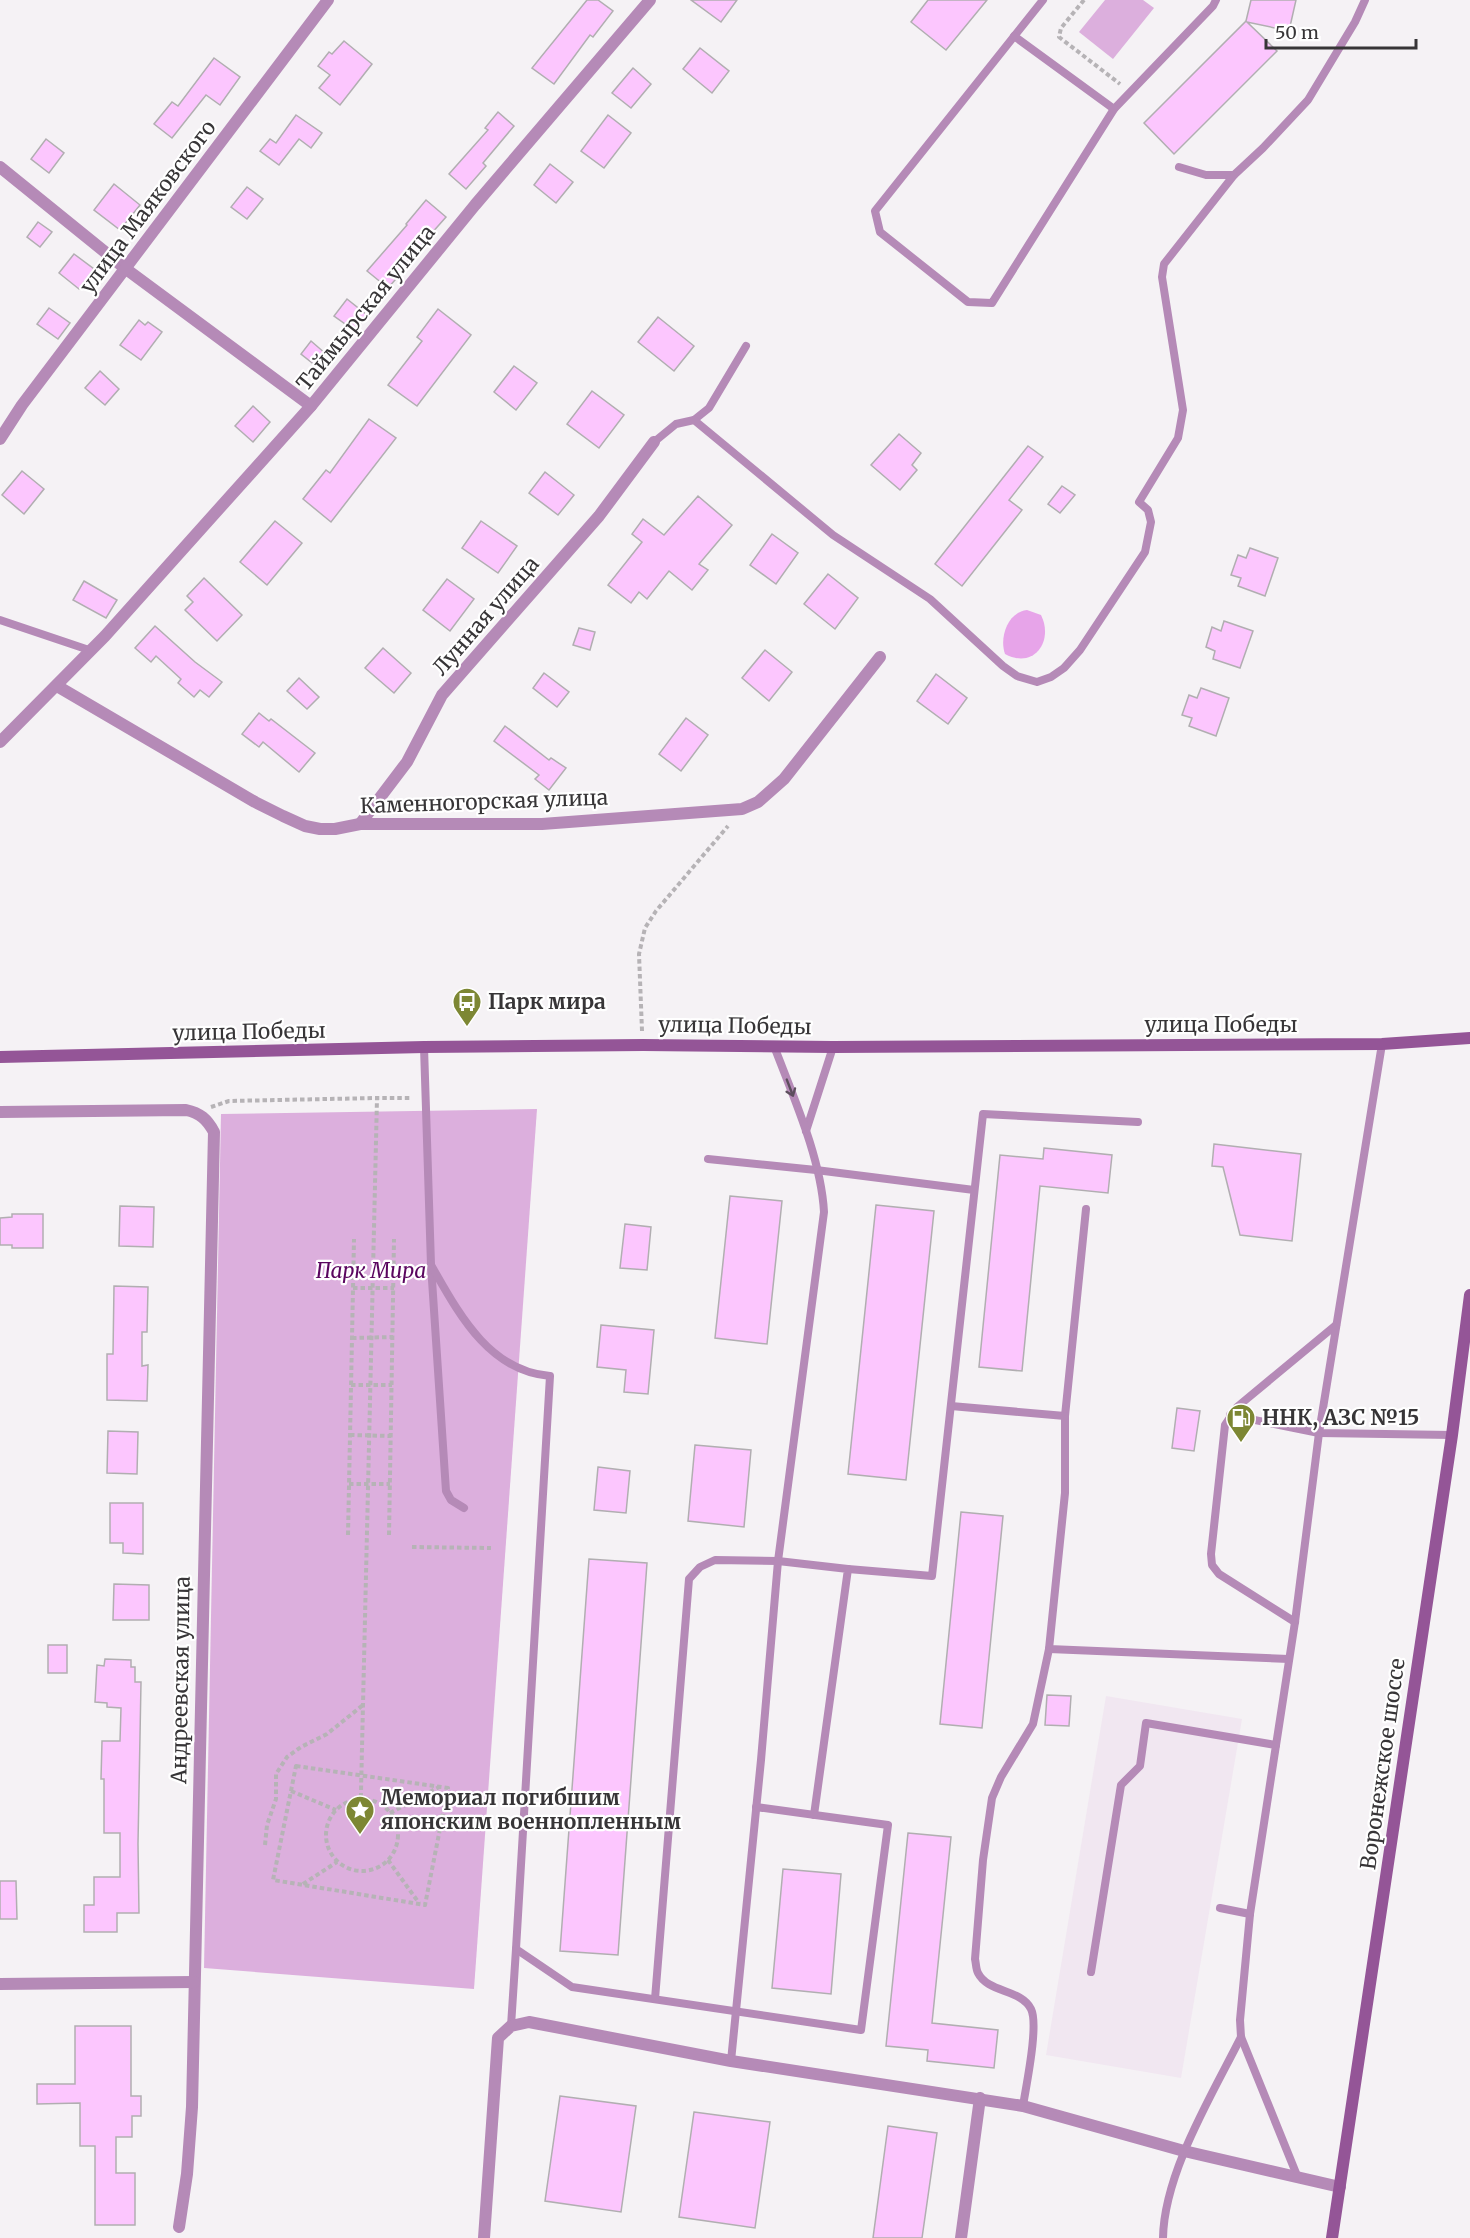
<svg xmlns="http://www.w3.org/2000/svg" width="1470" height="2238" font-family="Merriweather,serif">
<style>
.built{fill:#f1e7f1}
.green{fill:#dcafdd}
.water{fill:#e7a4e9}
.building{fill:#fcc6fe;stroke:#b1aeb1;stroke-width:1.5}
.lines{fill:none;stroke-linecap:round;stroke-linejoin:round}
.path{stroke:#b6b3b6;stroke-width:4;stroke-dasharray:4.5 3;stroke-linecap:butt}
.lane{stroke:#b58ab7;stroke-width:8}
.street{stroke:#b58ab7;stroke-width:12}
.secondary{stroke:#945597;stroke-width:12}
.oneway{stroke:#5d4e5d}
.labels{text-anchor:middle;stroke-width:4.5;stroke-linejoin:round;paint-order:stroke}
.street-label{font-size:21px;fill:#373537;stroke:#fff}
.poi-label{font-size:21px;font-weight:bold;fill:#373537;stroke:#fff;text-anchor:start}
.park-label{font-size:21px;font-style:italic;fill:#5a065f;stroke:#fff}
</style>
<rect width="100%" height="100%" fill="#f5f2f5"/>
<path class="built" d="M1106,1696L1242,1719L1181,2078L1046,2055Z"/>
<g class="green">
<path d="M1105,0H1143L1154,8L1113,59L1079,32Z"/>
<path d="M537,1109L474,1989L204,1968L221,1114Z"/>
</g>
<path class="water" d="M1027,610L1041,615C1054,641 1034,670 1005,654C999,637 1008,612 1027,610Z"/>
<g class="building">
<path d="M587,0H598L613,11L593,37L590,35L554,84L532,68Z"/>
<path d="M691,0H737L721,22Z"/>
<path d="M928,0H987L946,50L911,22Z"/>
<path d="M1251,0H1296L1289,31L1247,22L1277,51L1174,154L1144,123L1246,21Z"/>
<path d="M344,41L372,64L340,105L319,88L330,75L318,66L329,52L332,54Z"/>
<path d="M700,48L729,71L712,93L683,69Z"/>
<path d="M214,58L240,77L220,105L206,95L172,138L154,124L172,102L178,106Z"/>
<path d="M633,68L651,84L631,108L612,93Z"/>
<path d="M498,112L514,126L483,163L486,166L466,189L449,174L488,130L485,128Z"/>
<path d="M296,115L322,133L311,148L299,139L279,165L260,151L270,139L276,143Z"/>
<path d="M608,115L631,133L604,168L581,151Z"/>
<path d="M46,139L64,153L49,173L31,159Z"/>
<path d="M550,164L573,182L556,203L534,185Z"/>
<path d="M114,184L140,205L120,230L94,210Z"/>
<path d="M247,187L263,199L247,219L231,207Z"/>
<path d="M426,200L446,217L407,261L410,263L388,288L367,271L407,225L406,224Z"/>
<path d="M38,222L52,232L40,247L27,237Z"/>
<path d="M74,254L94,269L79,289L59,273Z"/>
<path d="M347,299L367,315L355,331L334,316Z"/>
<path d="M49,308L70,323L58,339L37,324Z"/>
<path d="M438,309L471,335L417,406L388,385L422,341L417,337Z"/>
<path d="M658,317L694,346L674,371L638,342Z"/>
<path d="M139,320L145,325L148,322L162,332L141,360L120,345Z"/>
<path d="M311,341L326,354L316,366L301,354Z"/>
<path d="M514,366L537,383L516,410L494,392Z"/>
<path d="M100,371L119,389L105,405L85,388Z"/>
<path d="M592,391L624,415L599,448L567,424Z"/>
<path d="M253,406L270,422L253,442L235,426Z"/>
<path d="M369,419L396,438L331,522L303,499L326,470L330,473Z"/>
<path d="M899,434L921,453L912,465L917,470L900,490L871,465Z"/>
<path d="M1028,446L1043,457L1009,500L1022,510L962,586L935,564Z"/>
<path d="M22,471L44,489L24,514L2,495Z"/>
<path d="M545,472L574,495L558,515L529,493Z"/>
<path d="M1062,486L1075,495L1060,513L1048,504Z"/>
<path d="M698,496L732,525L699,564L708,570L692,590L669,571L647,599L639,592L631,603L608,585L642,542L632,534L643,519L664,535Z"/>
<path d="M275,521L302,543L267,585L240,562Z"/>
<path d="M481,521L517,546L498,573L462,548Z"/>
<path d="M772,534L798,553L776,584L750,565Z"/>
<path d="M1250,548L1278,558L1265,596L1238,586L1241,578L1231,575L1238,555L1246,558Z"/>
<path d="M828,574L858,598L835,629L804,604Z"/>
<path d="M204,578L242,615L217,641L185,610L193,602L187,596Z"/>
<path d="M447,579L474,599L450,631L423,610Z"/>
<path d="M84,581L117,600L106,618L73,600Z"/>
<path d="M1224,621L1253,631L1240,668L1213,659L1215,651L1206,647L1212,627L1221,631Z"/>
<path d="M155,626L195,662L222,682L209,697L200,690L194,697L178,683L181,679L156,656L151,662L135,648Z"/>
<path d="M579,628L595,632L590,650L573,645Z"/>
<path d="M383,648L411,673L394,693L365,668Z"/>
<path d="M765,650L792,672L769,701L742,678Z"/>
<path d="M544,673L569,692L557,707L533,688Z"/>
<path d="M936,674L967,698L948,724L917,701Z"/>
<path d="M299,678L319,697L307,709L287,691Z"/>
<path d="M1201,688L1229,698L1216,736L1189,726L1192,718L1182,715L1189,695L1197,698Z"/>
<path d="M259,713L269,721L271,719L315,753L299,772L263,742L259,747L242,734Z"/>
<path d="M686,718L708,735L681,771L659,754Z"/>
<path d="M505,726L549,760L551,758L566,768L549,790L535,779L539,775L494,741Z"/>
<path d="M1214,1144L1301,1154L1292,1241L1240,1235L1223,1167L1212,1166Z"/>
<path d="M1044,1148L1112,1155L1108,1193L1040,1186L1022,1371L979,1367L1000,1155L1043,1159Z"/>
<path d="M730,1196L782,1201L767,1344L715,1338Z"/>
<path d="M876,1205L934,1211L906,1480L848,1474Z"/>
<path d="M120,1206L154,1207L153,1247L119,1246Z"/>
<path d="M12,1214H43V1248H12V1245H0V1218L12,1217Z"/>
<path d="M625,1224L651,1227L647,1270L620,1268Z"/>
<path d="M114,1286L148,1287L147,1332H142V1366L148,1365L147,1401L107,1400V1354H113Z"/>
<path d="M601,1325L654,1330L648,1394L624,1392L626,1370L597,1367Z"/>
<path d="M1177,1408L1200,1411L1194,1451L1172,1448Z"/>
<path d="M108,1431L138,1432L137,1474L107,1473Z"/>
<path d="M695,1445L751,1450L744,1527L688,1521Z"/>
<path d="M598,1467L630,1471L626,1513L594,1510Z"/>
<path d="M110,1503H143V1554L123,1553V1543H110Z"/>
<path d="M961,1512L1003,1516L982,1728L940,1724Z"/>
<path d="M589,1559L647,1563L618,1955L560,1951Z"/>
<path d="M114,1584L149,1585V1620H113Z"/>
<rect x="48" y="1645" width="19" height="28"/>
<path d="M105,1659L131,1660V1667H135V1682H141L138,1844L139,1913H117V1932H84V1905H94V1877H120V1833H104V1779H101L102,1741H120L121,1708L107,1707V1703L95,1702L97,1665L104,1666Z"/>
<path d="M1047,1695L1071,1696L1069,1726L1045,1725Z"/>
<path d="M908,1833L951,1837L932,2023L998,2030L994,2068L927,2061L928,2050L886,2046Z"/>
<path d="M783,1869L841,1874L831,1994L772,1988Z"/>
<path d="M0,1881H16L17,1919H0Z"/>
<path d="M75,2026H131V2096H141V2116H132V2137H116V2173H135V2225H95V2146H80V2103L37,2104V2084H75Z"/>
<path d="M560,2096L636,2106L621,2212L545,2201Z"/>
<path d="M694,2112L770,2122L755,2228L679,2217Z"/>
<path d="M888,2126L937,2133L922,2238H873Z"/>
</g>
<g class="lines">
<g class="path">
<path d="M1084,0L1061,28L1059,37L1120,84"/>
<path d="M642,1031L639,954L645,928L656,911L728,826"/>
<path d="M211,1107L229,1101L377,1098"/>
<path d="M353,1288H394"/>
<path d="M352,1338L393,1337"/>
<path d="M351,1385H392"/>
<path d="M350,1435L391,1436"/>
<path d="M349,1484H390"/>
<path d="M348,1535L354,1239"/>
<path d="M389,1535L394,1239"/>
<path d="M412,1547L491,1548"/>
<path d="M296,1766L448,1788L425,1905L273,1880Z"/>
<path d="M291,1791L336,1810"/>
<circle cx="362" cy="1835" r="36"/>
<path d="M390,1813L439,1787"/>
<path d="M360,1835L377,1098H412"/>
<path d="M265,1845L267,1825L276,1799V1774L287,1757L301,1747L327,1734L363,1705"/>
<path d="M388,1860L419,1903"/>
<path d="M303,1884L337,1862"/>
</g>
<g class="lane">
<path d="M1043,0L875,211L880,232L968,302L992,303L1114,109L1213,6L1216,0"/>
<path d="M1014,36L1114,109"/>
<path d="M1179,167L1206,175H1234L1263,148L1308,100L1355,22L1365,0"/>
<path d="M694,420L709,408L746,346"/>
<path d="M654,442L676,424L694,420L833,535L930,599L1003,666L1017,676L1037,682L1051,677L1064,668L1080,650L1145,552L1151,522L1148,510L1139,502L1178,438L1183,410L1162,277L1164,264L1234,175"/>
<path d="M0,620L89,650"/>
<path d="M424,1047L431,1265L446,1491L451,1500L464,1508"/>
<path d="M806,1131L833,1047"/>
<path d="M708,1159L816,1170L974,1190"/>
<path d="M431,1265C458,1312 488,1371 550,1376L516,1949L572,1987L861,2030L888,1825L756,1807"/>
<path d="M951,1406L1065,1416L1086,1209"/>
<path d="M1230,1415L1319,1433L1452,1435"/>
<path d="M1065,1416V1493L1049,1649L1289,1659"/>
<path d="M848,1569L932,1576L983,1114L1138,1122"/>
<path d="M1295,1622L1219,1574L1212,1565L1211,1554L1225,1425L1237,1407L1336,1325"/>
<path d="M1220,1908L1250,1914"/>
<path d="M1091,1972L1121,1785L1140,1766L1146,1723L1276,1745"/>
<path d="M655,1999L689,1579L700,1567L715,1560L778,1561L824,1212C821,1158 793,1096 774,1046"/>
<path d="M511,2026L516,1949"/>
<path d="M731,2061L761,1760L778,1561L848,1569L814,1815"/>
<path d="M1023,2106C1026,2086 1039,2025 1031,2009C1021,1989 988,1993 978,1973C976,1970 976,1963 975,1959L983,1860L992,1798L1001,1777L1033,1724L1049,1649"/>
<path d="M1298,2178L1241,2037L1240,2020L1250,1914L1295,1622L1319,1433L1382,1044"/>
<path d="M1163,2238C1164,2173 1212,2095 1241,2037"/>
</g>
<g class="street">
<path d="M0,167L126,269L311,406"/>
<path d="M0,439L22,405L328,0"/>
<path d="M57,686L255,802L283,816L305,826L320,829H335L360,824H542L742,809L758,802L784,779L880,657"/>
<path d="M0,742L105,636L311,406L475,205L650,0"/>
<path d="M360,824L407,762L442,695L599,516L654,442"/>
<path d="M0,1112L186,1110C200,1113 207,1119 214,1132L192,2107L187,2174L179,2227"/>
<path d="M0,1984L194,1982"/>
<path d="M484,2238L498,2038L511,2026L529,2022L731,2061L1023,2106L1184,2151L1340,2187"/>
<path d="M961,2238L980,2098"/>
</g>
<g class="secondary">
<path d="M0,1057L424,1047L643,1045L833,1047L1382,1044L1470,1038"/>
<path d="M1332,2238L1452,1435L1470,1295"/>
</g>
</g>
<defs><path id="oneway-shaft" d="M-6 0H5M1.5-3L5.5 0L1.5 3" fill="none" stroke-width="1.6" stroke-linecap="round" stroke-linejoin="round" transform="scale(1.5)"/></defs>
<use class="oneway" href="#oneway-shaft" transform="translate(790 1088) rotate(69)"/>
<defs>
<g id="bus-pin" transform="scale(1.5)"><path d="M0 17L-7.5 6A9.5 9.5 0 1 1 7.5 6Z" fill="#7d8734" stroke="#fff"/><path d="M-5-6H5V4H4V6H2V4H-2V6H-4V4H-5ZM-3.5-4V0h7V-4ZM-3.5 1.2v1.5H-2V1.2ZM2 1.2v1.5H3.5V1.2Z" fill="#fff"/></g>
<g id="fuel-pin" transform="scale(1.5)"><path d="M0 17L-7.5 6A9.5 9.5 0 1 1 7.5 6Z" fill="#7d8734" stroke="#fff"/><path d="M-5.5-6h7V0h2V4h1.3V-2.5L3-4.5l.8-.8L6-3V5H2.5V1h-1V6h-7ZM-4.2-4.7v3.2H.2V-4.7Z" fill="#fff"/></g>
<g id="sight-pin" transform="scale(1.5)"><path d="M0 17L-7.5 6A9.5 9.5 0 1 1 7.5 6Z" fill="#7d8734" stroke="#fff"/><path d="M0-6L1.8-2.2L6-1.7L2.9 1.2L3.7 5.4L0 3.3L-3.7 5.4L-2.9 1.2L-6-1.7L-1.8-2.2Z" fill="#fff"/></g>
</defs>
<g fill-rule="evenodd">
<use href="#bus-pin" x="467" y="1002"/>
<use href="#fuel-pin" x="1241" y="1418"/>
<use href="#sight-pin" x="360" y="1810"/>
</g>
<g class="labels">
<g class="street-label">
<text transform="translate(148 207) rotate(-53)" y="7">улица Маяковского</text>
<text transform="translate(366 308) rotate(-51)" y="7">Таймырская улица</text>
<text transform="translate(486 616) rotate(-49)" y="7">Лунная улица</text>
<text transform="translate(484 802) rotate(-2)" y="7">Каменногорская улица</text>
<text x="1221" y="1032">улица Победы</text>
<text transform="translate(735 1026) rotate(1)" y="7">улица Победы</text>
<text transform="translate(249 1032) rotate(-1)" y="7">улица Победы</text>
<text transform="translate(181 1680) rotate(-89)" y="7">Андреевская улица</text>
<text transform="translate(1383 1764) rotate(-82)" y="7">Воронежское шоссе</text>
</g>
<g class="poi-label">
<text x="488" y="1009">Парк мира</text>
<text x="1262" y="1425">ННК, АЗС №15</text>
<text x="381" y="1805">Мемориал погибшим<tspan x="381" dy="24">японским военнопленным</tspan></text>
</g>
<g class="park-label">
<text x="371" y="1278">Парк Мира</text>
</g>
</g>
<path d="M1266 39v9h150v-9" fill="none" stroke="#373537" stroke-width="3"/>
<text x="1275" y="39" font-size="18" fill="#373537" stroke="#ffffff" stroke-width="4.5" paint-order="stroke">50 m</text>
</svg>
